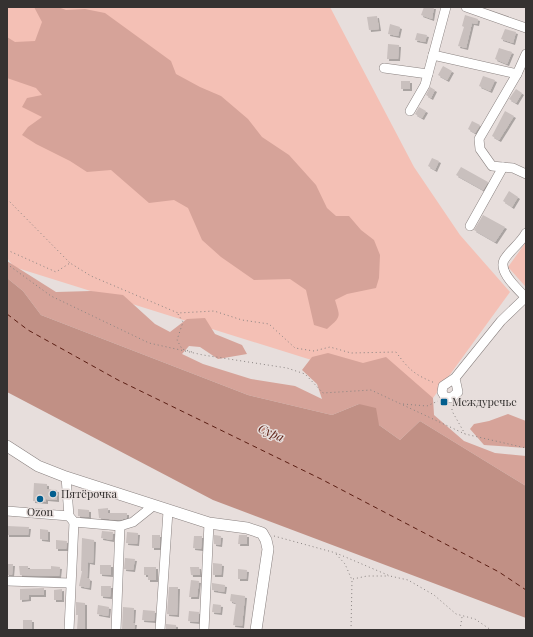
<svg xmlns="http://www.w3.org/2000/svg" width="533" height="637" font-family="'Playfair Display',serif">
<style>
.green{fill:#f4c0b5}
.forest{fill:#d6a399}
.water{fill:#c19085}
.lines{fill:none;stroke-linecap:round;stroke-linejoin:round}
.ferry{stroke:#5b1e13;stroke-width:1;stroke-dasharray:5 4;stroke-linecap:butt}
.building{fill:#c9c0be;filter:url(#shadow)}
.minor-casing{stroke:#8a8280;stroke-width:10}
.major-casing{stroke:#8a8280;stroke-width:12}
.path{stroke:#898381;stroke-width:1;stroke-dasharray:1 3;stroke-linecap:butt}
.minor{stroke:#fff;stroke-width:9}
.major{stroke:#fff;stroke-width:11}
.poi-dot{fill:#025e8e;stroke:#e7dedc;stroke-width:1.5}
.labels{text-anchor:middle;stroke-width:3;stroke-linejoin:round;paint-order:stroke}
.poi-label{font-size:11px;fill:#353231;stroke:#e7dedc;text-anchor:start}
.water-label{font-size:12px;font-style:italic;fill:#5b1e13;stroke:#e7dedc}
</style>
<defs>
<filter id="shadow"><feDropShadow dx="2" dy="2" stdDeviation="0" flood-color="#0004"/></filter>
</defs>
<rect width="100%" height="100%" fill="#e7dedc"/>
<g class="green">
<path d="M7,7H330L414,167L460,235L510,292L433,398L14,267L7,258Z"/>
<path d="M526,242V285L525,286L508,267Z"/>
</g>
<g class="forest">
<path d="M34,7H58L66,10L85,9L105,13L171,61L176,74L200,87L221,96L248,119L262,137L289,155L316,185L327,208L336,216H349L361,230L374,240L380,255L379,278L376,288L347,294L335,300C340,317 342,316 327,329L314,325L306,290L290,279L254,280L221,257L202,240L188,208L174,200L149,203L111,170L87,172L70,161L36,144L22,135L28,127L42,117L22,107L27,98L42,95L36,88L7,78V37L15,42L35,41L42,22Z"/>
<path d="M7,261L56,292L91,291L123,295L155,324L170,332L187,319L205,318L215,334L242,345L247,354L218,359L200,347L189,346L182,354L203,364L251,379L295,386L322,399L317,384L302,370L312,357L328,353L363,363L386,357L433,398L434,415L464,441L495,453L526,456V486L420,421L400,440L379,425L359,404L332,415L248,395L41,315L23,291L7,278Z"/>
<path d="M508,414L526,421V448L484,445L470,429L474,424L489,421Z"/>
</g>
<path class="water" d="M7,278L23,291L41,315L248,395L332,415L359,404L376,408L379,425L400,440L420,421L526,486V618L213,500L7,392Z"/>
<g class="lines">
<path class="ferry" d="M7,314L28,330L118,380L321,479L499,572L526,590"/>
</g>
<g class="building">
<path d="M424,7H434L432,19L421,15Z"/>
<path d="M465,15L478,19L477,24L472,23L466,48L458,46L464,27L462,26Z"/>
<path d="M377,16L379,29L369,30L367,17Z"/>
<path d="M390,24L400,27L398,36L388,34Z"/>
<path d="M505,29L516,32L513,43L501,39Z"/>
<path d="M417,33L427,35L425,42L415,40Z"/>
<path d="M388,44L399,45L398,59H387Z"/>
<path d="M499,48L512,52L507,64L495,59Z"/>
<path d="M443,66L452,71L447,80L438,75Z"/>
<path d="M483,76L495,80L490,91L479,86Z"/>
<rect x="401" y="81" width="9" height="8"/>
<path d="M430,87L435,90L431,98L426,95Z"/>
<path d="M516,89L522,93L516,103L509,99Z"/>
<path d="M419,107L426,111L422,118L415,114Z"/>
<path d="M505,111L514,116L499,140L492,136Z"/>
<path d="M472,121L480,125L475,133L468,129Z"/>
<path d="M432,158L439,161L435,170L428,166Z"/>
<path d="M461,167L488,182L483,190L456,175Z"/>
<path d="M509,191L518,197L512,207L503,201Z"/>
<path d="M483,215L505,227L495,242L474,230Z"/>
<path d="M34,483L47,484V489L57,490V500L46,499V502L33,501Z"/>
<path d="M108,508V513H127V518L119,520L99,518L98,509Z"/>
<path d="M78,509L89,510V517L78,516Z"/>
<path d="M7,526L29,527L28,535H7Z"/>
<path d="M40,529L48,530V540L40,539Z"/>
<path d="M102,531L113,532L112,540L101,538Z"/>
<path d="M127,532L138,533L137,544L126,543Z"/>
<rect x="152" y="535" width="8" height="13"/>
<path d="M214,535L221,536L220,545L214,544Z"/>
<path d="M239,535H247V544H238Z"/>
<path d="M194,536H202L201,549L193,548Z"/>
<path d="M82,538L94,540L93,563L88,562L87,578L90,579L89,588L79,586L82,571H81Z"/>
<path d="M56,540L67,541L66,549H56Z"/>
<path d="M125,558L135,559L133,570L124,569Z"/>
<path d="M213,563L222,564L221,575H213Z"/>
<path d="M7,564H13L12,575H7Z"/>
<path d="M100,565H111V575L100,574Z"/>
<path d="M19,566H28V569H51V566L60,567L59,576L20,575Z"/>
<path d="M144,567H156V580H148V575H144Z"/>
<path d="M190,567H199L200,575H191Z"/>
<path d="M238,569L247,570L246,579H238Z"/>
<path d="M191,580L199,581L197,597H189Z"/>
<path d="M212,583L225,585L224,592L212,590Z"/>
<path d="M101,586H111L110,597L101,596Z"/>
<path d="M169,587H178L177,615L167,614Z"/>
<path d="M44,588V595H29V599L20,600V589Z"/>
<path d="M62,589V600H54V590Z"/>
<path d="M231,594L245,596L242,626L233,625L236,603L230,601Z"/>
<path d="M76,602L85,603V630H77L78,615H76Z"/>
<path d="M213,604L221,605L220,613L212,612Z"/>
<path d="M98,605L109,607L108,616L97,614Z"/>
<path d="M123,607L134,608L133,623H135L134,630H122Z"/>
<path d="M143,610L155,611L154,621L142,620Z"/>
<path d="M189,611L199,612L198,622L188,621Z"/>
<rect x="23" y="620" width="9" height="10"/>
<path d="M166,624L176,625V630H166Z"/>
</g>
<g class="lines">
<g class="minor-casing">
<g id="minor">
<path d="M466,7L526,28"/>
<path d="M526,54L517,74L479,139L480,149L492,166L513,168L526,174"/>
<path d="M433,55L517,74"/>
<path d="M384,68L428,74"/>
<path d="M410,111L425,85L446,7"/>
<path d="M470,226L503,167"/>
<path d="M525,297C518,289 498,272 504,260C510,250 520,244 526,233"/>
<path d="M455,378L458,392L451,398L445,397L442,392L443,386L455,378L501,321L526,297"/>
<path d="M66,477L69,516L74,522L120,526L133,522L153,506"/>
<path d="M7,511L69,516"/>
<path d="M7,581L70,583"/>
<path d="M69,630L74,522"/>
<path d="M116,630L120,526"/>
<path d="M160,630L168,511"/>
<path d="M204,630L209,523"/>
</g>
</g>
<g class="major-casing">
<path id="major" d="M7,446L38,466L66,477L209,523L247,528L262,533L266,540L268,549L256,630"/>
</g>
<g class="path">
<path d="M7,199L70,263"/>
<path d="M7,250L56,272L70,263L91,276L178,313L214,311L242,320L269,324L295,348L314,351L330,347L351,353L396,352C409,370 415,375 435,383"/>
<path d="M7,264L51,296L149,343L203,355L287,368L305,374L323,393L371,390L465,434"/>
<path d="M178,314L183,322L177,340L182,349L192,352"/>
<path d="M403,404L427,406L438,401"/>
<path d="M452,405V411L465,434L526,448"/>
<path d="M274,536L336,553L390,576L408,580L434,595L456,614L475,619L491,630"/>
<path d="M336,554L345,564L352,580L351,630"/>
<path d="M353,579L367,576H389"/>
<path d="M460,630L462,617"/>
</g>
<use href="#minor" class="minor"/>
<use href="#major" class="major"/>
</g>
<g class="poi-dot">
<rect x="440" y="398" width="8" height="8" rx="2"/>
<circle cx="53" cy="494" r="4"/>
<circle cx="40" cy="499" r="4"/>
</g>
<g class="labels">
<g class="poi-label">
<text x="452" y="406">Междуречье</text>
<text x="61" y="498">Пятёрочка</text>
<text x="40" y="516" text-anchor="middle">Ozon</text>
</g>
<g class="water-label">
<text transform="translate(271 433) rotate(23)" y="4">Сура</text>
</g>
</g>
<rect width="533" height="637" fill="none" stroke="#353231" stroke-width="16"/>
</svg>
